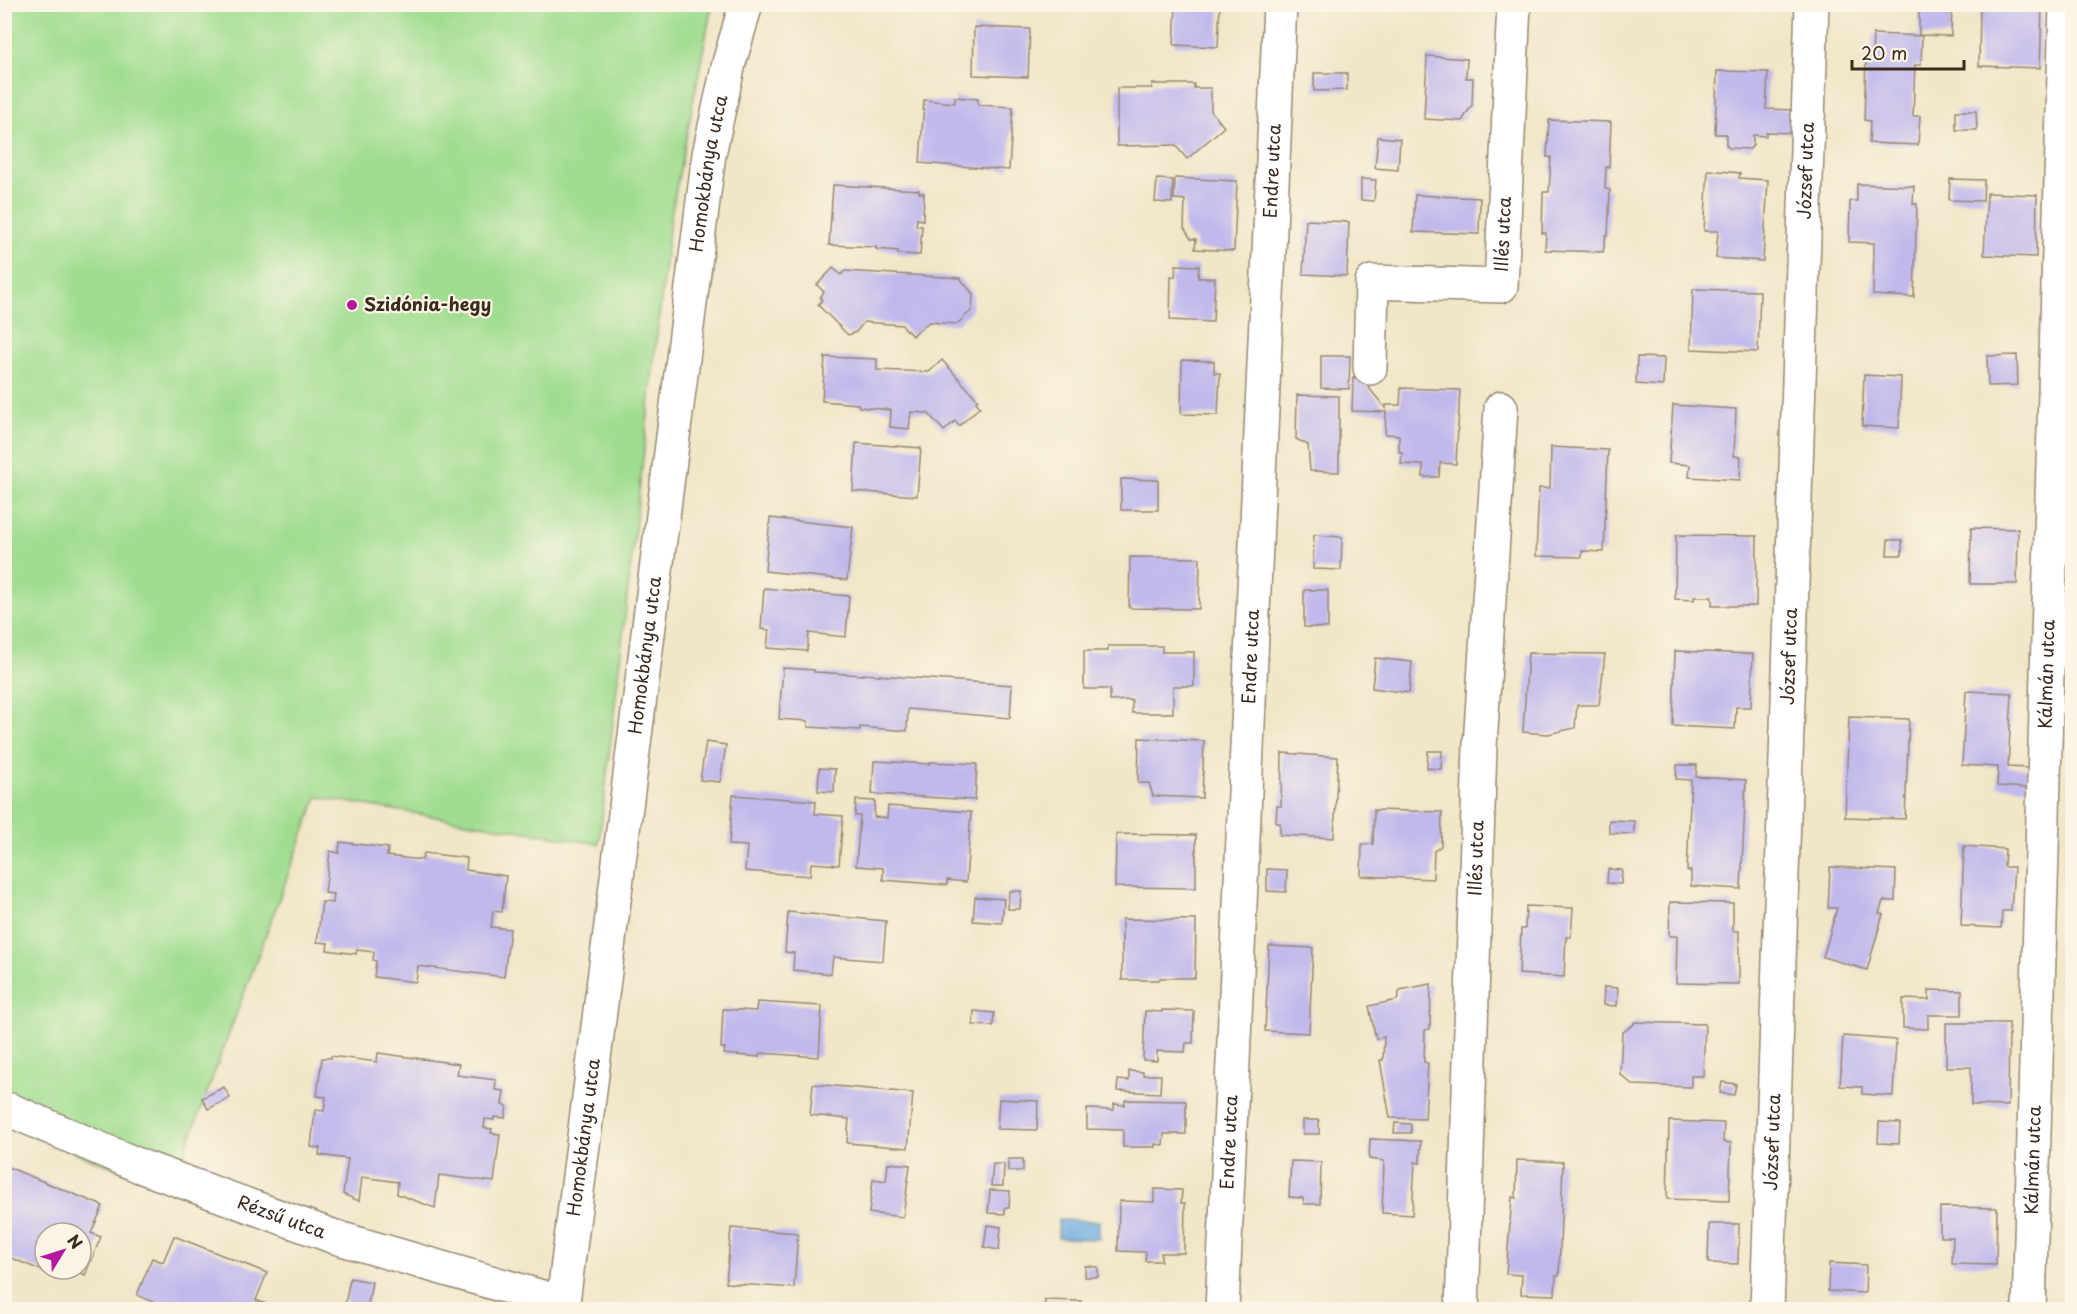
<svg xmlns="http://www.w3.org/2000/svg" width="2077" height="1314" font-family="'Playpen Sans',sans-serif">
<style>
.green{fill:#a1dd91;stroke:#6e8458;stroke-width:1.5}
.water{fill:#6cacdf;stroke:#546b7e;stroke-width:1.5}
.building{fill:#c1b8ec}
.lines{fill:none;stroke-linecap:round;stroke-linejoin:round}
.minor-casing{stroke:#968873;stroke-width:36}
.tertiary-casing{stroke:#968873;stroke-width:36}
.minor{stroke:#fff;stroke-width:33}
.tertiary{stroke:#fff;stroke-width:33}
.poi-dot{fill:#b5179e;stroke:#fcf5e5;stroke-width:2}
.labels{text-anchor:middle;stroke-width:4.5;stroke-linejoin:round;paint-order:stroke}
.street-label{font-size:18px;fill:#3b2a1e;stroke:#fcf5e5}
.poi-label{font-size:18px;font-weight:bold;fill:#3b2a1e;stroke:#fcf5e5;text-anchor:start}
</style>
<rect width="100%" height="100%" fill="#fcf5e5"/>
<filter id="ink" filterUnits="userSpaceOnUse"><feTurbulence type="fractalNoise" baseFrequency=".0167" numOctaves="2"/><feDisplacementMap in="SourceGraphic" scale="12" xChannelSelector="R" yChannelSelector="G"/><feConvolveMatrix kernelMatrix="1 2 1 2 8 2 1 2 1" color-interpolation-filters="sRGB"/></filter>
<filter id="wash" filterUnits="userSpaceOnUse"><feTurbulence type="fractalNoise" baseFrequency=".008" numOctaves="4" result="noise"/><feDisplacementMap in="SourceGraphic" scale="24" xChannelSelector="R" yChannelSelector="G"/><feGaussianBlur stdDeviation="1.35" result="paint"/><feColorMatrix in="noise" values="0 0 0 0 0 0 0 0 0 0 0 0 0 0 0 0 0 1.4 0 .05"/><feComposite in="paint" operator="in"/></filter>
<g filter="url(#wash)">
<rect width="100%" height="100%" fill="#f0e6c8"/>
<path class="green" d="M4,5H712L670,220L599,844L317,797L171,1189L5,1126Z"/>
<path class="water" d="M1058,1220L1099,1221V1239L1058,1238Z"/>
<g id="blocks">
<g class="building">
<path d="M980,4H1007V10L980,6Z"/>
<path d="M1176,4H1220L1218,47L1174,45Z"/>
<path d="M1735,4H1753V7L1735,6Z"/>
<path d="M1919,4H1952L1951,36L1919,35Z"/>
<path d="M1980,4H2042L2040,68L1979,66Z"/>
<path d="M974,27L1030,29L1028,77L973,75Z"/>
<path d="M1873,34L1922,36L1921,65H1915L1913,116H1920L1918,145L1869,143L1870,121L1864,120L1866,57H1872Z"/>
<path d="M1427,56L1467,59L1466,78H1473L1472,105L1462,121L1424,119Z"/>
<path d="M1717,71L1768,72L1766,109L1795,110L1794,133L1766,132V136L1753,135V145L1750,149L1729,148L1726,145V134H1715Z"/>
<path d="M1314,73H1347V90L1314,91Z"/>
<path d="M1152,84H1194V88H1211V111L1224,127L1187,159L1175,145L1117,146V88H1152Z"/>
<path d="M955,97L978,99V105L1013,107L1009,170L920,163L924,100L955,103Z"/>
<path d="M1956,111H1976L1977,130H1956Z"/>
<path d="M1549,120L1611,122L1609,168L1606,167L1605,189L1610,190L1608,235H1606L1603,252L1545,250L1546,233H1542L1543,192H1549L1551,157H1547Z"/>
<path d="M1378,137L1400,139L1398,170L1375,168Z"/>
<path d="M1708,170L1740,173L1739,178L1768,180L1763,261L1716,258L1718,231H1704Z"/>
<path d="M1175,178L1237,181L1234,251L1195,249L1196,239H1191L1184,228L1185,200L1174,199Z"/>
<path d="M1157,179L1173,180L1172,203L1155,202Z"/>
<path d="M1361,179L1376,180L1374,201L1361,200Z"/>
<path d="M1950,179L1984,180L1983,201L1949,200Z"/>
<path d="M1857,184L1914,186L1913,204H1917L1914,297L1873,295L1874,243L1849,242L1850,201H1857Z"/>
<path d="M833,185L919,190V193H924L923,220L917,219L916,226H922L920,255L898,254V251L876,249V247L829,245Z"/>
<path d="M1987,193L2037,195L2036,257L1984,255Z"/>
<path d="M1415,195L1480,198L1479,234L1413,232Z"/>
<path d="M1306,220L1349,222L1347,276L1303,274Z"/>
<path d="M1176,265L1199,266L1198,278H1215L1213,322L1170,320L1171,276L1175,277Z"/>
<path d="M833,268L841,275L845,271L960,278L973,294L972,310L957,324L929,322L912,336L902,325L864,322L856,332L848,335L818,305L822,300L820,297L824,292L817,285Z"/>
<path d="M1693,289L1760,291L1758,352L1691,349Z"/>
<path d="M2017,355L2018,385L1988,386L1987,356Z"/>
<path d="M1321,356H1350L1349,389L1321,388Z"/>
<path d="M825,357L877,359V370L929,372L942,360L978,400L976,402L980,407L959,426L955,421L944,431L928,413L911,412L909,429L890,427L891,410L859,407L858,404L822,401Z"/>
<path d="M1637,357L1664,358L1663,386L1636,384Z"/>
<path d="M1182,360L1214,361V373H1220L1218,415L1181,414Z"/>
<path d="M1864,375L1901,377L1899,428L1862,426Z"/>
<path d="M1353,378L1366,384L1386,409V405H1400L1401,388L1460,390L1456,464L1440,463L1439,477H1423V465L1401,464L1402,452H1399V435L1385,434L1386,412L1352,411Z"/>
<path d="M1297,395L1339,396V472L1310,471L1308,445L1296,439Z"/>
<path d="M1673,405L1736,409L1734,456L1741,457L1740,480L1689,477L1690,465L1669,463Z"/>
<path d="M856,443L921,448L917,496L853,491Z"/>
<path d="M1551,447L1608,450L1604,552L1582,551V557L1536,556L1539,488H1550Z"/>
<path d="M1121,479L1158,480V510H1121Z"/>
<path d="M770,518L853,527L847,580L765,571Z"/>
<path d="M1971,528L2018,529L2017,584H1970Z"/>
<path d="M1314,535L1342,537L1341,570L1313,569Z"/>
<path d="M1676,535L1757,536L1756,606H1712V597H1694V600L1675,599Z"/>
<path d="M1888,540H1902V555H1887Z"/>
<path d="M1130,557L1200,558L1199,609L1129,608Z"/>
<path d="M764,588L849,596L846,637L809,633L807,651L767,648L769,630L761,629Z"/>
<path d="M1304,590H1328V628L1304,627Z"/>
<path d="M1108,646H1162V652H1194V686H1173V713H1132V700L1110,701V689H1084V651H1108Z"/>
<path d="M1675,651L1753,654L1751,707H1736L1735,729L1673,726Z"/>
<path d="M1528,653L1605,654L1599,705H1577L1575,728L1548,734L1523,732Z"/>
<path d="M1375,658L1412,662L1409,693L1372,688Z"/>
<path d="M783,668L814,670V672L863,675V674L1012,685L1010,718L908,709L907,731L860,727V730L808,727V721L779,719Z"/>
<path d="M1966,691L2012,693L2008,767L2028,768L2027,788L1997,786L1998,767L1962,765Z"/>
<path d="M1849,717L1909,719L1905,819L1845,817Z"/>
<path d="M1139,738L1204,741L1202,798L1153,796L1149,783H1138Z"/>
<path d="M706,742L726,745L720,782L700,780Z"/>
<path d="M1428,751H1442L1441,769L1427,768Z"/>
<path d="M1282,753L1338,757L1334,838L1280,835V823H1276L1277,806H1281Z"/>
<path d="M874,761L930,764V762L977,764L975,800L872,794Z"/>
<path d="M1677,765H1697L1696,777L1746,780L1741,889L1691,886V871H1687L1691,780L1676,779Z"/>
<path d="M819,768L835,769L834,792L818,791Z"/>
<path d="M733,795L816,801L815,814L843,816L839,865L811,863L810,876L745,871L747,846L729,845Z"/>
<path d="M856,800L875,801L874,817L887,818L888,806L971,812L966,882L947,880V885L883,880V868L856,866L860,816H855Z"/>
<path d="M1374,810L1442,812L1441,846L1434,851L1433,879L1361,876L1362,844H1373Z"/>
<path d="M1609,820L1634,821V834L1609,833Z"/>
<path d="M1116,834L1196,835V888L1115,887Z"/>
<path d="M340,842L388,848L387,856L422,860L424,853L467,858L466,870L506,876L502,912L493,911L491,927L510,929L504,977L418,966L416,982L374,977L376,961L373,960L374,952L357,950L356,954L327,950L328,943L317,942L322,902L333,903L334,894L325,893L330,851L339,853Z"/>
<path d="M1964,846L2005,849L2004,867H2014L2011,911H2002L2001,928L1961,926Z"/>
<path d="M1830,867L1896,870L1895,901H1883L1879,913L1883,914L1867,970L1823,957L1837,908H1828Z"/>
<path d="M1267,869L1287,870L1286,892L1267,891Z"/>
<path d="M1608,869L1622,870L1621,884L1607,883Z"/>
<path d="M1009,891H1021L1020,909H1008Z"/>
<path d="M975,897L1004,899L1002,923L973,921Z"/>
<path d="M1670,902L1733,903V931H1739V984L1676,983L1677,936H1669Z"/>
<path d="M1526,906L1573,908L1571,937H1566L1564,977L1519,974L1521,929H1525Z"/>
<path d="M788,912L886,921L883,961L833,957L831,974L793,970L794,953L785,952Z"/>
<path d="M1122,919L1196,920L1195,978H1160L1159,980H1122Z"/>
<path d="M1269,946L1313,948L1309,1033L1265,1031Z"/>
<path d="M1431,984L1430,1029L1425,1030L1424,1062L1428,1063L1425,1119L1390,1118L1380,1060H1383L1384,1037L1376,1039L1369,1006L1397,1000L1400,990Z"/>
<path d="M1604,987L1618,988L1617,1006L1603,1005Z"/>
<path d="M1929,990L1962,991V1015H1928V1029L1903,1028V999L1929,1000Z"/>
<path d="M757,1002L822,1006L819,1057L760,1053L759,1057L724,1054L725,1048H721L723,1009L756,1011Z"/>
<path d="M1162,1010L1194,1011L1193,1043H1186L1185,1052L1157,1051V1061L1143,1060L1145,1011L1162,1012Z"/>
<path d="M974,1011L994,1013L993,1026L973,1025Z"/>
<path d="M1634,1022L1705,1024L1703,1076H1691V1087L1633,1085L1620,1074L1622,1033L1634,1024Z"/>
<path d="M1946,1023H2009L2008,1106L1971,1105V1067H1946Z"/>
<path d="M1843,1036L1896,1040L1893,1096L1862,1094V1087L1840,1086Z"/>
<path d="M378,1053L459,1064L457,1075L496,1080L495,1090L504,1091L502,1105L507,1106L505,1118L494,1117V1120L485,1119L484,1128L492,1129L491,1133L500,1134L494,1182L439,1175L435,1208L397,1194L398,1182L362,1177L359,1201L343,1194L348,1159L319,1155L320,1148L311,1147L315,1110L324,1111L326,1097L317,1096L322,1058H331V1056L377,1062Z"/>
<path d="M1129,1071L1143,1072V1075H1161L1160,1093L1117,1091L1118,1080L1129,1081Z"/>
<path d="M1722,1082L1736,1084L1734,1095L1720,1093Z"/>
<path d="M813,1084L913,1093L908,1148L847,1143L849,1119L810,1115Z"/>
<path d="M224,1087L230,1098L208,1109L202,1098Z"/>
<path d="M999,1099L1038,1101L1037,1130L997,1129Z"/>
<path d="M1125,1100L1186,1101V1134H1164L1163,1145L1155,1144V1147H1123V1130L1087,1129V1109L1114,1110V1104L1125,1105Z"/>
<rect x="1303" y="1120" width="16" height="14"/>
<path d="M1669,1121L1724,1123L1723,1142L1731,1143L1729,1201L1667,1199Z"/>
<path d="M1879,1122L1900,1123L1899,1144L1878,1143Z"/>
<path d="M1395,1123L1411,1124V1133H1394Z"/>
<path d="M1370,1139L1421,1141L1420,1163L1415,1162L1412,1215L1382,1213L1384,1161L1369,1159Z"/>
<rect x="1008" y="1159" width="15" height="12"/>
<path d="M1517,1160L1563,1162L1559,1276H1556L1555,1295L1521,1294L1522,1275L1506,1274L1512,1197L1516,1198Z"/>
<path d="M1291,1161L1321,1162L1320,1204H1304L1303,1198L1289,1197Z"/>
<path d="M888,1163L910,1165L903,1217L869,1213L873,1179L886,1181Z"/>
<path d="M993,1164H1004L1003,1186H991Z"/>
<path d="M8,1167L103,1206L91,1233L101,1237L85,1275L72,1269H81V1233H45V1269H52L50,1274L4,1255V1175Z"/>
<path d="M1154,1189L1182,1190L1181,1203H1185L1184,1253H1161V1261H1145L1146,1252L1118,1251L1119,1201L1154,1202Z"/>
<path d="M990,1190L1010,1191L1009,1208H1005V1214L988,1213Z"/>
<path d="M1940,1207L1997,1208L1996,1265L1952,1264L1953,1237H1940Z"/>
<path d="M1709,1224H1739L1738,1264L1708,1263Z"/>
<path d="M987,1225L1001,1227L999,1250L984,1247Z"/>
<path d="M731,1228L798,1233L794,1288L726,1283Z"/>
<path d="M174,1236L267,1273L256,1300L266,1304L264,1310H161L163,1306L137,1295L152,1258L163,1262Z"/>
<path d="M1829,1263L1866,1265L1865,1293L1828,1291Z"/>
<path d="M1085,1266L1098,1267V1277H1085Z"/>
<path d="M350,1278L372,1282L367,1310H344Z"/>
<path d="M1045,1300L1081,1301V1310H1044Z"/>
</g>
</g>
</g>
<g filter="url(#ink)">
<use href="#blocks" fill-opacity="0" stroke="#968873" stroke-width="1.5"/>
<g class="lines">
<g class="minor-casing">
<g id="minor">
<path id="s1" d="M1370,368L1372,282L1501,286L1514,4"/>
<path id="s2" d="M10,1110L140,1166L335,1237L563,1303"/>
<path id="s3" d="M1222,1310L1280,4"/>
<path id="s4" d="M1462,1310L1480,746L1501,408"/>
<path id="s5" d="M1767,1310L1812,4"/>
<path id="s6" d="M2029,1310L2066,4"/>
</g>
</g>
<g class="tertiary-casing">
<g id="tertiary">
<path id="s7" d="M562,1310L709,154L729,63L746,4"/>
</g>
</g>
<use href="#minor" class="minor"/>
<use href="#tertiary" class="tertiary"/>
</g>
</g>
<circle class="poi-dot" cx="352" cy="305" r="6"/>
<g class="labels">
<g class="street-label">
<text dy="6" stroke="none"><textPath href="#s3" startOffset="1140">Endre utca</textPath></text>
<text dy="6" stroke="none"><textPath href="#s5" startOffset="1140">József utca</textPath></text>
<text dy="6" stroke="none"><textPath href="#s7" startOffset="1146">Homokbánya utca</textPath></text>
<text dy="6" stroke="none"><textPath href="#s1" startOffset="267">Illés utca</textPath></text>
<text dy="6" stroke="none"><textPath href="#s7" startOffset="660">Homokbánya utca</textPath></text>
<text dy="6" stroke="none"><textPath href="#s3" startOffset="654">Endre utca</textPath></text>
<text dy="6" stroke="none"><textPath href="#s5" startOffset="654">József utca</textPath></text>
<text dy="6" stroke="none"><textPath href="#s6" startOffset="636">Kálmán utca</textPath></text>
<text dy="6" stroke="none"><textPath href="#s4" startOffset="452">Illés utca</textPath></text>
<text dy="6" stroke="none"><textPath href="#s7" startOffset="174">Homokbánya utca</textPath></text>
<text dy="6" stroke="none"><textPath href="#s3" startOffset="168">Endre utca</textPath></text>
<text dy="6" stroke="none"><textPath href="#s5" startOffset="168">József utca</textPath></text>
<text dy="6" stroke="none"><textPath href="#s6" startOffset="150">Kálmán utca</textPath></text>
<text dy="6" stroke="none"><textPath href="#s2" startOffset="292">Rézsű utca</textPath></text>
</g>
<g class="poi-label">
<text x="364" y="311">Szidónia-hegy</text>
</g>
</g>
<rect width="2077" height="1314" fill="none" stroke="#fcf5e5" stroke-width="24"/>
<g transform="translate(63 1251) rotate(52)"><circle r="28" fill="#fcf5e5" stroke="#afa495" stroke-width="1.5"/>
<path d="M0-4.5L10 22L0 15L-10 22Z" fill="#b5179e"/>
<text y="-9" font-size="16" font-weight="bold" text-anchor="middle" fill="#3b2a1e">N</text>
</g>
<path d="M1852 60v9h112v-9" fill="none" stroke="#3b2a1e" stroke-width="3"/>
<text x="1861" y="60" font-size="18" fill="#3b2a1e" stroke="#fcf5e5" stroke-width="4.5" paint-order="stroke">20 m</text>
</svg>
